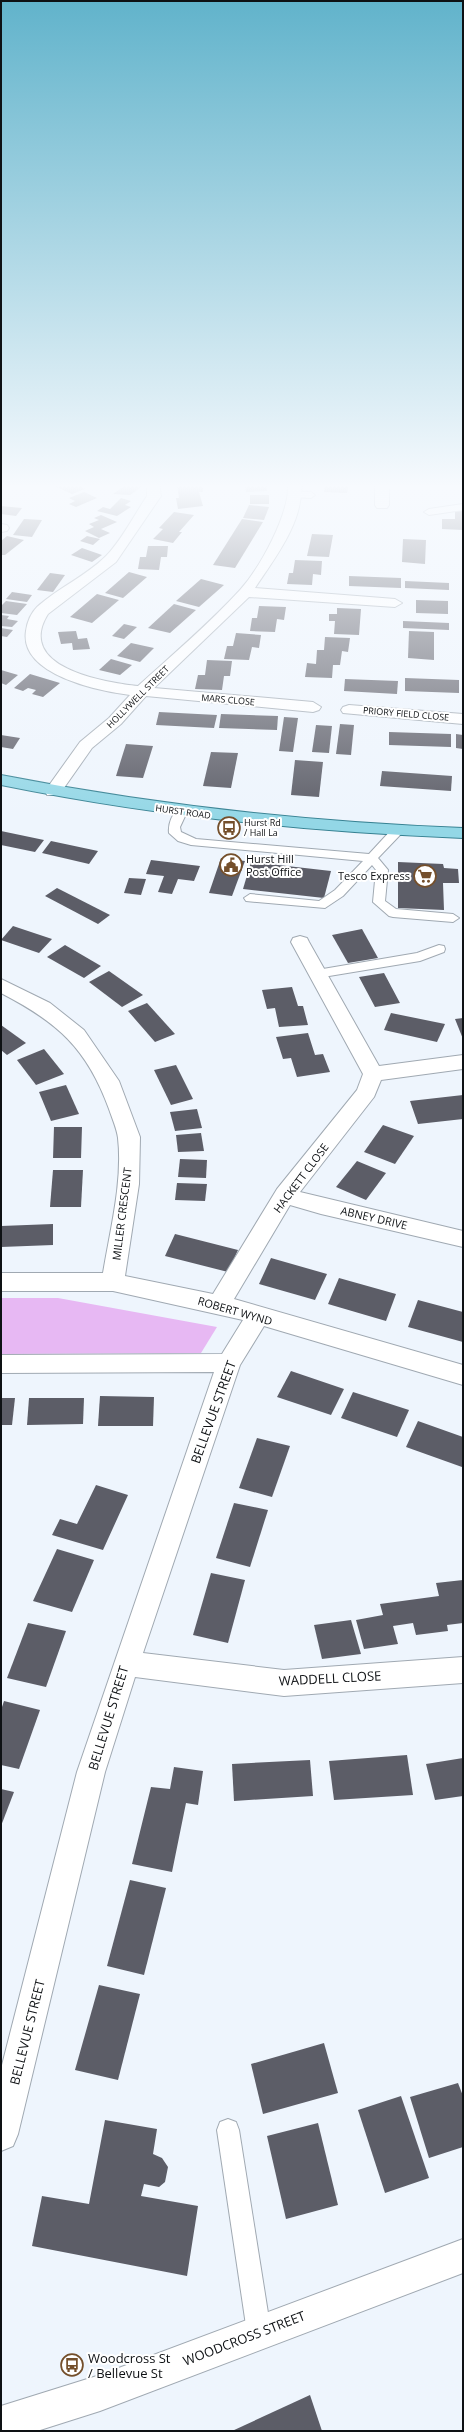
<svg xmlns="http://www.w3.org/2000/svg" width="464" height="2432" font-family="'Open Sans',sans-serif">
<style>
.green{fill:#e7b8f3}
.building{fill:#5c5d67}
.lines{fill:none;stroke-linecap:round;stroke-linejoin:round}
.lane-casing{stroke:#a0a9b2;stroke-width:2}
.street-casing{stroke:#a0a9b2;stroke-width:2}
.primary-casing{stroke:#368192;stroke-width:2}
.lane{fill:#fff;fill-rule:evenodd}
.street{fill:#fff;fill-rule:evenodd}
.primary{fill:#93d7e6;fill-rule:evenodd}
.labels{text-anchor:middle;stroke-width:4;stroke-linejoin:round;paint-order:stroke}
.far-street-label{font-size:9px;fill:#0e1114;stroke:#fff}
.far-poi-label{font-size:9px;fill:#0e1114;stroke:#fff;text-anchor:start}
.poi-label{font-size:11px;fill:#0e1114;stroke:#fff;text-anchor:start}
.street-label{font-size:11px;fill:#0e1114;stroke:#fff}
.near-street-label{font-size:13px;fill:#0e1114;stroke:#fff}
.near-poi-label{font-size:13px;fill:#0e1114;stroke:#fff;text-anchor:start}
</style>
<rect width="100%" height="100%" fill="#eef5fd"/>
<path class="green" d="M1,1298H58L217,1327L201,1353L1,1354Z"/>
<g class="building">
<path d="M50,484H74L85,489L72,494Z"/>
<path d="M127,484L143,486L130,495L113,494Z"/>
<path d="M177,484H197V487L203,486V492H199L203,506L178,509L176,498H179Z"/>
<path d="M245,484H266L267,491L246,492Z"/>
<path d="M326,484H349L347,493L324,492Z"/>
<path d="M84,492L97,498L76,507L69,504L75,501L69,498Z"/>
<rect x="250" y="495" width="19" height="9"/>
<path d="M121,498L131,501L125,505L131,507L117,516L97,511L103,507L110,509Z"/>
<path d="M249,505L269,507L264,520L243,518Z"/>
<path d="M1,506L22,508L16,516L1,514Z"/>
<path d="M455,510H463V530L442,529V519H455Z"/>
<path d="M174,512L194,515L179,532H182L173,543L153,539L163,529L159,528Z"/>
<path d="M101,515L117,522L101,529L110,533L99,538L85,531L94,527L89,524L99,520L94,518Z"/>
<path d="M24,519L42,520L32,537L13,535Z"/>
<path d="M242,519L263,522L235,568L213,565Z"/>
<path d="M312,534L333,535L329,557L307,556Z"/>
<path d="M7,536L24,540L5,555H1V541Z"/>
<path d="M87,536L100,539L93,545L80,541Z"/>
<path d="M403,539L426,540L425,564L402,562Z"/>
<path d="M148,546H168L167,557H161L159,570L138,569L140,557H146Z"/>
<path d="M82,548L102,555L92,562L71,555Z"/>
<path d="M295,560L322,561L321,575L313,574L312,585L287,584L289,573H293Z"/>
<path d="M129,572L147,577L123,598L105,593Z"/>
<path d="M50,573L65,575L53,592L37,590Z"/>
<path d="M349,576L401,578V588L349,586Z"/>
<path d="M201,579L224,585L199,607L176,601Z"/>
<path d="M405,581L449,583V590L405,588Z"/>
<path d="M12,592L32,595L27,602L6,599Z"/>
<path d="M97,594L119,600L92,623L70,617Z"/>
<path d="M416,600L448,601V614L416,613Z"/>
<path d="M6,601L27,604L17,615L1,613V606Z"/>
<path d="M174,604L196,610L170,633L148,628Z"/>
<path d="M259,606L286,607L284,620L277,619L275,632L250,631L252,618H257Z"/>
<path d="M337,608L361,609L359,635L334,634L335,621H329V614H337Z"/>
<path d="M1,615L9,616L7,619L18,621L12,627L1,626Z"/>
<path d="M403,621L449,623V630L403,628Z"/>
<path d="M124,624L137,627L124,639L112,636Z"/>
<path d="M1,628L13,630L7,637L1,636Z"/>
<path d="M76,631L78,639L87,638L90,649L73,650L72,643L61,644L58,632Z"/>
<path d="M409,631L434,632V660L408,658Z"/>
<path d="M236,633L261,635L259,648L252,647L249,660L224,659L227,646H233Z"/>
<path d="M325,637L350,638L348,652L342,651L340,665H333L332,678L305,677L307,663L316,664L317,650H324Z"/>
<path d="M131,643L154,648L140,662L117,656Z"/>
<path d="M111,659L132,665L120,675L99,670Z"/>
<path d="M207,660L232,661L230,676H224L222,690L195,689L198,675H205Z"/>
<path d="M1,670L18,675L6,685L1,683Z"/>
<path d="M30,674L60,683L43,697L32,694L36,690L28,688L23,691L14,688Z"/>
<path d="M405,678L459,680V693L405,691Z"/>
<path d="M345,679L398,681L397,694L344,691Z"/>
<path d="M159,712L217,715L214,728L156,725Z"/>
<path d="M221,714L278,716L277,730L219,728Z"/>
<path d="M284,717L298,718L293,752L279,751Z"/>
<path d="M340,724L354,725L351,755L336,754Z"/>
<path d="M316,725L332,726L329,753L312,752Z"/>
<path d="M389,732L451,734V747L389,745Z"/>
<path d="M456,734L463,735V749L456,748Z"/>
<path d="M1,735L20,738L13,749L1,747Z"/>
<path d="M126,744L153,746L143,778L116,776Z"/>
<path d="M211,752L238,753L231,788L203,786Z"/>
<path d="M295,760L323,762L319,797L291,795Z"/>
<path d="M382,771L452,776L451,791L380,786Z"/>
<path d="M1,831L44,840L35,852L1,845Z"/>
<path d="M51,841L98,851L89,864L42,853Z"/>
<path d="M221,858L245,861L232,896L209,893Z"/>
<path d="M151,860L200,866L194,881L178,879L172,894L158,892L164,876L146,874Z"/>
<path d="M251,862L331,871L324,898L243,889Z"/>
<path d="M398,862L443,864L444,868L458,869L459,883H443L444,910L398,908Z"/>
<path d="M129,878L146,879L141,895L124,893Z"/>
<path d="M57,888L110,915L98,924L45,896Z"/>
<path d="M13,926L52,939L39,953L1,940Z"/>
<path d="M362,929L378,958L348,963L332,935Z"/>
<path d="M65,945L101,966L84,978L47,957Z"/>
<path d="M109,971L143,995L122,1007L89,982Z"/>
<path d="M384,973L400,1003L375,1007L359,977Z"/>
<path d="M292,987L298,1006H303L308,1025L279,1027L275,1008L267,1009L262,990Z"/>
<path d="M147,1003L175,1034L155,1042L128,1011Z"/>
<path d="M391,1013L445,1024L437,1042L384,1030Z"/>
<path d="M463,1018V1039L455,1019Z"/>
<path d="M1,1025L26,1043L7,1055L1,1050Z"/>
<path d="M308,1033L315,1055L323,1054L330,1072L297,1077L291,1058L283,1059L276,1037Z"/>
<path d="M44,1049L64,1074L36,1085L17,1060Z"/>
<path d="M176,1065L193,1099L171,1105L154,1070Z"/>
<path d="M66,1085L79,1114L51,1121L39,1092Z"/>
<path d="M463,1095V1119L418,1124L410,1101Z"/>
<path d="M197,1109L202,1128L175,1131L170,1112Z"/>
<path d="M383,1125L414,1136L395,1164L364,1152Z"/>
<path d="M54,1127H82L81,1158H53Z"/>
<path d="M201,1133L204,1151L178,1152L176,1135Z"/>
<path d="M180,1159L207,1160L206,1178L178,1177Z"/>
<path d="M357,1161L386,1173L366,1200L336,1187Z"/>
<path d="M53,1170H83L81,1207H50Z"/>
<path d="M177,1183L207,1184L205,1201L175,1200Z"/>
<path d="M53,1224V1245L1,1247V1226Z"/>
<path d="M175,1234L238,1250L228,1272L165,1256Z"/>
<path d="M271,1258L327,1274L315,1300L259,1284Z"/>
<path d="M339,1278L396,1294L386,1321L328,1304Z"/>
<path d="M418,1300L463,1312V1342L408,1327Z"/>
<path d="M291,1371L344,1389L331,1415L277,1397Z"/>
<path d="M353,1392L409,1410L397,1437L341,1418Z"/>
<path d="M100,1396L154,1397L153,1426H98Z"/>
<path d="M1,1398H15L12,1425H1Z"/>
<path d="M29,1398H84L83,1424L27,1425Z"/>
<path d="M418,1421L463,1437L462,1467L406,1447Z"/>
<path d="M257,1438L290,1446L272,1497L239,1488Z"/>
<path d="M96,1485L128,1495L103,1550L52,1535L60,1519L77,1524Z"/>
<path d="M234,1503L268,1510L250,1567L216,1558Z"/>
<path d="M57,1549L94,1560L72,1612L33,1601Z"/>
<path d="M211,1573L245,1580L228,1643L193,1635Z"/>
<path d="M463,1580V1623L447,1625L448,1631L416,1635L413,1623L393,1626L398,1644L364,1649L356,1620L383,1615L380,1604L439,1596L436,1583Z"/>
<path d="M351,1620L361,1654L322,1659L314,1625Z"/>
<path d="M28,1623L66,1631L46,1687L7,1678Z"/>
<path d="M4,1701L40,1710L19,1769L1,1765V1710Z"/>
<path d="M407,1755L413,1795L334,1800L329,1761Z"/>
<path d="M463,1758V1796L435,1800L426,1764Z"/>
<path d="M310,1760L313,1796L234,1801L232,1764Z"/>
<path d="M174,1767L203,1771L198,1805L186,1803L172,1872L132,1864L151,1787L170,1789Z"/>
<path d="M1,1789L14,1792L1,1826Z"/>
<path d="M130,1880L166,1888L144,1975L107,1966Z"/>
<path d="M99,1985L140,1994L118,2080L75,2070Z"/>
<path d="M324,2043L338,2093L263,2114L251,2064Z"/>
<path d="M458,2083L463,2096V2147L429,2158L410,2097Z"/>
<path d="M401,2096L429,2178L385,2193L358,2110Z"/>
<path d="M105,2120L157,2129L153,2154L162,2158L168,2167L165,2182L159,2187L144,2184L141,2196L198,2206L187,2276L32,2246L42,2196L89,2204Z"/>
<path d="M318,2123L338,2205L286,2219L267,2136Z"/>
<path d="M310,2395L322,2431H232Z"/>
</g>
<g class="lines">
<g class="lane-casing">
<g id="lane">
<path d="M295,492H311L315,495L311,498L292,497L291,495Z"/>
<path d="M463,504V510L429,515L424,512L429,509Z"/>
<path d="M181,809L187,812L180,827L181,832L196,839L369,854L393,828H401L403,831L401,834L378,858L388,870L385,901L396,909L453,914L459,918L453,922L393,917L389,916L373,902L376,870L372,865L343,896L325,908L246,901L244,898L250,894L319,901L335,890L363,861L191,845L178,841L169,833C168,825 172,811 181,809Z"/>
<path d="M439,945L444,946L445,949L444,952L420,961L317,978L311,974L317,970L417,953Z"/>
<path d="M228,2119L236,2122L239,2130L271,2332L268,2341L259,2344L250,2341L247,2332L217,2130L220,2122Z"/>
</g>
</g>
<g class="street-casing">
<g id="street">
<path d="M147,484H159L161,496L116,562L48,614C15,667 102,682 138,686C172,655 209,624 240,590C260,568 290,513 288,484H301C304,521 275,558 255,588L395,599L402,603L395,607L249,597L154,688L313,702L321,707L319,710L313,712L146,696L121,724L92,748L59,795H47L45,791L80,742L109,718L130,695C99,691 19,675 26,631C27,623 31,613 37,607C58,588 86,576 106,556C121,541 135,514 147,496Z"/>
<path d="M375,484H389V505L387,508H377L375,505Z"/>
<path d="M1,524L7,525L9,528L7,531L1,532Z"/>
<path d="M349,705L463,714V724L343,713L341,710L343,707Z"/>
<path d="M300,936L307,938L309,942L379,1066L463,1055V1069L381,1080L374,1097L300,1192L463,1231V1247L321,1214L290,1205L234,1299L463,1365V1385L264,1326L240,1365L143,1653L284,1670L463,1657V1683L284,1696L135,1677L105,1772L18,2134L13,2146L1,2151V2069L77,1772L214,1372L1,1373V1355L222,1354L243,1320L113,1291H1V1273H103C110,1230 123,1182 118,1138C117,1129 112,1118 109,1109C87,1048 57,1022 1,993V979L50,1003L84,1030L119,1081L140,1137L139,1184L125,1276L213,1294L277,1189L357,1090L363,1074L291,942L293,938Z"/>
<path d="M463,2239V2273L100,2411L37,2431H1V2406L100,2375Z"/>
</g>
</g>
<g class="primary-casing">
<path id="primary" d="M1,775C154,805 307,822 463,828V838C307,832 154,816 1,785Z"/>
</g>
<use href="#lane" class="lane"/>
<use href="#street" class="street"/>
<use href="#primary" class="primary"/>
</g>
<linearGradient id="sky" x2="0" y2="1"><stop stop-color="#61b3cb"/><stop offset="0.59" stop-color="#f7fafe"/><stop offset="1" stop-color="#f7fafe" stop-opacity="0"/></linearGradient>
<rect width="464" height="824" fill="url(#sky)"/>
<defs>
<g id="bus-ring" transform="scale(1.15)"><circle r="9.5" fill="#fff" stroke="#744f2b" stroke-width="1.5"/><path d="M-5-6H5V4H4V6H2V4H-2V6H-4V4H-5ZM-3.5-4V0h7V-4ZM-3.5 1.2v1.5H-2V1.2ZM2 1.2v1.5H3.5V1.2Z" fill="#744f2b"/></g>
<g id="civic-ring" transform="scale(1.15)"><circle r="9.5" fill="#fff" stroke="#744f2b" stroke-width="1.5"/><path d="M-.6-6.5H3V-4.5H.6V-3L4-1V1h2V6H-6V1h2V-1L-.6-3ZM-1.2 2.5V6h2.4V2.5Z" fill="#744f2b"/></g>
<g id="supermarket-ring" transform="scale(1.15)"><circle r="9.5" fill="#fff" stroke="#744f2b" stroke-width="1.5"/><path d="M-6-5.5h2.5l.6 2H6L4.5 2H-2.5L-4.4-4H-6ZM-1.5 3.2a1.3 1.3 0 1 0 .1 0ZM3 3.2a1.3 1.3 0 1 0 .1 0Z" fill="#744f2b"/></g>
</defs>
<g fill-rule="evenodd">
<use href="#bus-ring" x="229" y="828"/>
<use href="#civic-ring" x="231" y="865"/>
<use href="#supermarket-ring" x="425" y="876"/>
<use href="#bus-ring" x="72" y="2365"/>
</g>
<g class="labels">
<g class="far-street-label">
<text transform="translate(138 697) rotate(-45)" y="3">HOLLYWELL STREET</text>
<text transform="translate(228 700) rotate(5)" y="3">MARS CLOSE</text>
<text transform="translate(406 714) rotate(5)" y="3">PRIORY FIELD CLOSE</text>
<text transform="translate(183 812) rotate(8)" y="3">HURST ROAD</text>
</g>
<g class="far-poi-label">
<text x="244" y="826">Hurst Rd<tspan x="244" dy="10">/ Hall La</tspan></text>
</g>
<g class="poi-label">
<text x="246" y="863">Hurst Hill<tspan x="246" dy="13">Post Office</tspan></text>
<text x="410" y="880" text-anchor="end">Tesco Express</text>
</g>
<g class="street-label">
<text transform="translate(301 1178) rotate(-53)" y="4">HACKETT CLOSE</text>
<text transform="translate(122 1214) rotate(-83)" y="4">MILLER CRESCENT</text>
<text transform="translate(374 1218) rotate(13)" y="4">ABNEY DRIVE</text>
<text transform="translate(235 1311) rotate(16)" y="4">ROBERT WYND</text>
</g>
<g class="near-street-label">
<text transform="translate(213 1412) rotate(-70)" y="5">BELLEVUE STREET</text>
<text transform="translate(330 1678) rotate(-3)" y="5">WADDELL CLOSE</text>
<text transform="translate(108 1718) rotate(-73)" y="5">BELLEVUE STREET</text>
<text transform="translate(27 2032) rotate(-76)" y="5">BELLEVUE STREET</text>
<text transform="translate(244 2338) rotate(-21)" y="5">WOODCROSS STREET</text>
</g>
<g class="near-poi-label">
<text x="88" y="2363">Woodcross St<tspan x="88" dy="15">/ Bellevue St</tspan></text>
</g>
</g>
<rect width="464" height="2432" fill="none" stroke="#0e1114" stroke-width="4"/>
</svg>
